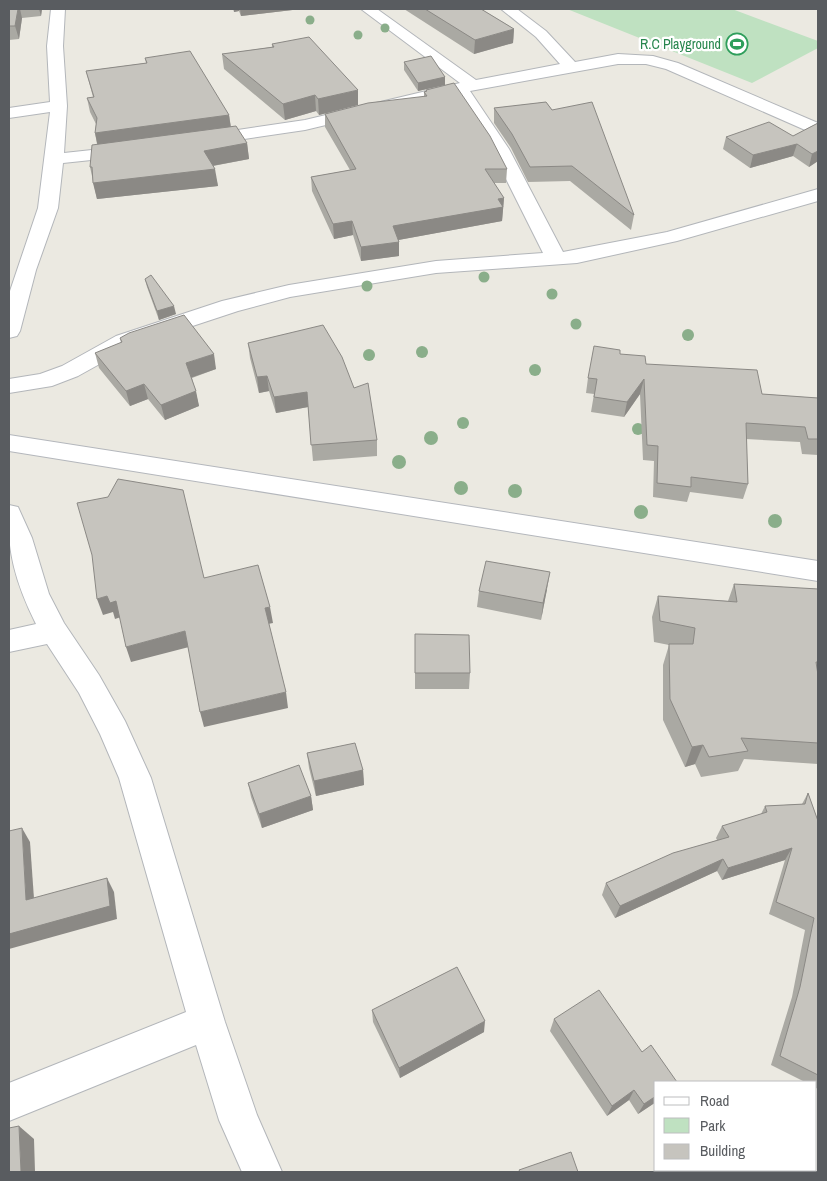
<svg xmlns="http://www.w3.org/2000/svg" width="827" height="1181" font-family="'Archivo Narrow',sans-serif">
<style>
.green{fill:#bfe1c1}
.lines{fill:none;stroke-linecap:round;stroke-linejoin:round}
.minor-casing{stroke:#b3b6ba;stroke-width:2}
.secondary-casing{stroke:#b4b7bc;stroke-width:2}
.minor{fill:#fff;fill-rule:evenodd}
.secondary{fill:#fff;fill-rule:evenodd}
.tree{fill:#8aae8a}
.wall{fill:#aaa9a3}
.shaded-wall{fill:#8b8985}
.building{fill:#c6c4be;stroke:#8b8985}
.labels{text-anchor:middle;stroke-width:4.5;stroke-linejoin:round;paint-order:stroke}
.far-leisure-label{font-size:14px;fill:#27864d;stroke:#fff;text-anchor:end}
</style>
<rect width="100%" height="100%" fill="#ebe9e1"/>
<path class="green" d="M567,9H732L818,41V48L752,83Z"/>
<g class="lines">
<g class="minor-casing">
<g id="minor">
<path d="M51,9H65L63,46L67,106L64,153L129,146L135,147L138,151L135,155L129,156L63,163L58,208L36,270L20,331L17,336L9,338V294L38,208L50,112L9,118V108L50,102L47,46Z"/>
<path d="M361,9H377L476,80L560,64L536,37L501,9H517L546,31L575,62L618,54L653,56L678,63L818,123V134L812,133L666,69L646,64H618L470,91L509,149L563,252L667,232L818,189V201L677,241L577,263L436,273L290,297L238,311L132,346L78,376L52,386L9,393V379L40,374L62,366L116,336L222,301L289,285L436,261L543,253L491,149L455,94L305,130L204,145L198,144L195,140L198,136L204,135L305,120L460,83Z"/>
<path d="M9,505L18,507L32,538L49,594L64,623L99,675L125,721L151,778L225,1022L257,1115L282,1172H242L219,1120L196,1045L9,1121V1083L186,1012L119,778L100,734L79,693L47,644L9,652V630L36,624C16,584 6,550 9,505Z"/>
</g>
</g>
<g class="secondary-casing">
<path id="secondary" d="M9,435L818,561V581L9,451Z"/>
</g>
<use href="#minor" class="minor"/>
<use href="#secondary" class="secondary"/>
</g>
<g class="tree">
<circle cx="310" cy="20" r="4.5"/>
<circle cx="385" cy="28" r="4.5"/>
<circle cx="358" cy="35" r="4.5"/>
<circle cx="484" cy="277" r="5.5"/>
<circle cx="367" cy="286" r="5.5"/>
<circle cx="552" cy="294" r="5.5"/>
<circle cx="576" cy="324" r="5.5"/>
<circle cx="688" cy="335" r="6"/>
<circle cx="422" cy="352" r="6"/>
<circle cx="369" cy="355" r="6"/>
<circle cx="535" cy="370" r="6"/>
<circle cx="463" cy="423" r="6"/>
<circle cx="638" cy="429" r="6"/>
<circle cx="431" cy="438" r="7"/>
<circle cx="399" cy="462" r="7"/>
<circle cx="461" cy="488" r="7"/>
<circle cx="515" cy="491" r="7"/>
<circle cx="641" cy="512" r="7"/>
<circle cx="775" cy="521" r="7"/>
</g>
<g class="wall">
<path d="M9,9H42L41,16L22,18L19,39L9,40Z"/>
<path d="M233,9H301L241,16L239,11L234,12Z"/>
<path d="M404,9H481L514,29L513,43L474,54Z"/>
<path d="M272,44L358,105L319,115L316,111L285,120L224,69L222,54L272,47Z"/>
<path d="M145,58L229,115L231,127L247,143L249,159L213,166L218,186L97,199L90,167L97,144L95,133L96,124L90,112L87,98L93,97L86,71L146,63Z"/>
<path d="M404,62L445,77V85L418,91L404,70Z"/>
<path d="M426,90L507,169L506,183H494L504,198L502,221L398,240L399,242V256L361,261L353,235L334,239L312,191L311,177L350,170L325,127V114L424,97V92L426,91Z"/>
<path d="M546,102L634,215L631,230L570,181L528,182L511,148L494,123V108Z"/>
<path d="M818,123V161L809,167L793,156L750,168L723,149L726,137L793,136Z"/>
<path d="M145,279L176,314L159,320L147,287Z"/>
<path d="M120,338L216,369L192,378L199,406L165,420L148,399L130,406L99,368L95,353L121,343Z"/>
<path d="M248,343L354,388L377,440V456L313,461L308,407L276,413L269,391L259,393L250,358Z"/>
<path d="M620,354L646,364L762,394L818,398V455L802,454L800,442L746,439L748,484L743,499L690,492L687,502L653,497L654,461L643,460L640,394L624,417L591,412L594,394L586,393L588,378Z"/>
<path d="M734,584L818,589V764L744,759L738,771L701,777L695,764L685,767L663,720V665L669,645L654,642L652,617L658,596L728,601Z"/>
<path d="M547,589L541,620L477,607L479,591Z"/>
<path d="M415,634L470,673L469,689H415Z"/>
<path d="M307,753L363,770L364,785L316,796L309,768Z"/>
<path d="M248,783L311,796L313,810L262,828L251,797Z"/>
<path d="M808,793L818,821V1089L816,1088V1082H805L771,1065L792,997L805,930L769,914L785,860L722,880L717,871L615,918L602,895L606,883L717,840L716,838L722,826L761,814L765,806L802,804Z"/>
<path d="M372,1010L484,1032L400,1078L373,1022Z"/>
<path d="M554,1019L656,1082V1102L638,1114L629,1100L607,1116L550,1031Z"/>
<path d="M658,1170H754L756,1172H656Z"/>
</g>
<g class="shaded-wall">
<path d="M18,9H20L22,18L19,39L15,26Z"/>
<path d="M39,9H42L41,16Z"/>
<path d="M234,9H239V11L234,12Z"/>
<path d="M240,9H301L241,16Z"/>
<path d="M514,29L513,43L474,54L475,40Z"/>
<path d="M445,77V85L418,91V83Z"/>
<path d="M358,90V105L319,115L318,99Z"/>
<path d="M315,95L316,111L285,120L283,104Z"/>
<path d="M229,115L231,129L98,147L95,133Z"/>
<path d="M247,143L249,159L206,167L204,151Z"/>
<path d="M797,144L793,156L750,168L753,155Z"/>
<path d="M818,151V161L809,167L812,154Z"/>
<path d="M215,169L218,186L97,199L93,183Z"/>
<path d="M504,198L502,221L393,241V226Z"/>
<path d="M352,221L353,235L334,239L333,224Z"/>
<path d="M399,242V256L361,261V247Z"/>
<path d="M174,306L176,314L159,320L157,311Z"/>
<path d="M214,354L216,369L190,378L186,363Z"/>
<path d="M267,376L269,391L259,393L257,377Z"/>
<path d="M644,379L640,394L624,417L627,402Z"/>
<path d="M144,384L148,399L130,406L126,391Z"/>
<path d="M196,391L199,406L165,420L161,405Z"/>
<path d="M307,392L308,407L276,413L274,397Z"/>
<path d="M550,572L547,589L541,620L543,603Z"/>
<path d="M107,596L116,601L121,617L115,619L113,612L103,615L97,599Z"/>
<path d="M270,607L273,623L268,624L265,608Z"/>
<path d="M185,631L189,647L131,662L126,647Z"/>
<path d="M286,692L288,708L204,727L200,712Z"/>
<path d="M703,745L695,764L685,767L692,747Z"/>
<path d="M363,770L364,785L316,796L314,781Z"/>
<path d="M311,796L313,810L262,828L259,814Z"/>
<path d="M22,828L30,842L35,913L26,900Z"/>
<path d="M792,848L785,860L722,880L728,868Z"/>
<path d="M723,859L717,871L615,918L620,906Z"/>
<path d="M107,878L114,892L117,919L9,949V934Z"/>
<path d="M485,1021L484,1032L400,1078L399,1068Z"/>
<path d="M634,1090L629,1100L607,1116L612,1106Z"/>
<path d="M656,1096V1102L638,1114L644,1104Z"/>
<path d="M19,1126L34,1139L35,1172H21Z"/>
</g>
<g class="building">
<path d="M9,9H18L15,26H9Z"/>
<path d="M425,9H481L514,29L475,40Z"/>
<path d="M309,37L358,90L318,99L315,95L283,104L222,54L274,47L272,44Z"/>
<path d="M190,51L229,115L95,133L97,118L87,98L94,97L86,71L147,63L145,58Z"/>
<path d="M431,56L445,77L418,83L404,62Z"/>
<path d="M454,83L490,136L507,169H485L504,198L498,199L503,207L393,226L399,242L361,247L352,221L333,224L311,177L356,169L325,114L368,103L427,96L424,92L427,91L426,90Z"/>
<path d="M546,102L552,110L592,102L634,215L572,166L530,167L512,134L494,108Z"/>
<path d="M769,122L793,136L818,123V151L812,154L797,144L753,155L726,137Z"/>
<path d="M236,126L247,143L204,151L215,169L93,183L92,167H90L92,145Z"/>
<path d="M151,275L174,306L157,311L145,279Z"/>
<path d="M184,315L214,354L186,363L196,391L161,405L144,384L126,391L95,353L122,342L120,338L129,333Z"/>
<path d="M323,325L342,357L354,388L368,383L377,440L311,445L307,392L274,397L267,376L257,377L248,343Z"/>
<path d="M594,346L620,350V354L645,356L646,364L757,370L762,394L818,398V439H808L805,427L746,423L748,484L691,477V487L657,483L658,446L647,445L644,379L627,402L594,397L597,379L588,378Z"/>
<path d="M118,479L183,490L204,578L258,565L270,607L265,608L286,692L200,712L185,631L126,647L116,601L110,603L107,596L97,599L92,555L77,503L108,497Z"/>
<path d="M486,561L550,572L543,603L479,591Z"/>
<path d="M734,584L818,589V662H816L818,675V743L741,738L748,751L709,757L703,745L692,747L670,699L669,644H693L695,628L660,621L658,596L737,602Z"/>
<path d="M415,634L469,635L470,673H415Z"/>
<path d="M355,743L363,770L314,781L307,753Z"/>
<path d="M299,765L311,796L259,814L248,783Z"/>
<path d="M808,793L818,821V1075L780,1056L800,987L814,918L776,902L792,848L728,868L723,859L620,906L606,883L673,853L729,837L722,826L767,812L765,806L805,804Z"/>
<path d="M22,828L26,900L107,878L110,906L9,934V831Z"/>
<path d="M457,967L485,1021L399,1068L372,1010Z"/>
<path d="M599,990L642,1052L651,1045L677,1082H656V1096L644,1104L634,1090L612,1106L554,1019Z"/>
<path d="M19,1126L21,1172H9V1128Z"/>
<path d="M571,1152L578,1172H520L519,1170Z"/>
<path d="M662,1170H754L756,1172H664Z"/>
</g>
<defs>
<g id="stadium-ring" transform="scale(1.125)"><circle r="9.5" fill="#fff" stroke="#2e9e5b" stroke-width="1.5"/><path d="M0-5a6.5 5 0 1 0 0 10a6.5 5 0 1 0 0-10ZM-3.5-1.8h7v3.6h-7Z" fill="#2e9e5b"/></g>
</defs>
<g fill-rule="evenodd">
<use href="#stadium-ring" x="737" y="44"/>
</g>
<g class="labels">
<g class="far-leisure-label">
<text x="721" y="49">R.C Playground</text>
</g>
</g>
<rect width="827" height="1181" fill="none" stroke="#595c60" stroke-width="20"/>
<rect x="654" y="1081" width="162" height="90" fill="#ffffff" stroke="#bdbebf"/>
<rect x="664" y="1097" width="25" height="8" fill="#ffffff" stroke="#bdbebf"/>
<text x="700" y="1106" font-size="15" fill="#595c60">Road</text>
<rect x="664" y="1118" width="25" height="15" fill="#bfe1c1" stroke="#bdbebf"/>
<text x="700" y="1131" font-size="15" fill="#595c60">Park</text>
<rect x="664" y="1144" width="25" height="15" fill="#c6c4be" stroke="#bdbebf"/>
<text x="700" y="1156" font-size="15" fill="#595c60">Building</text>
</svg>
